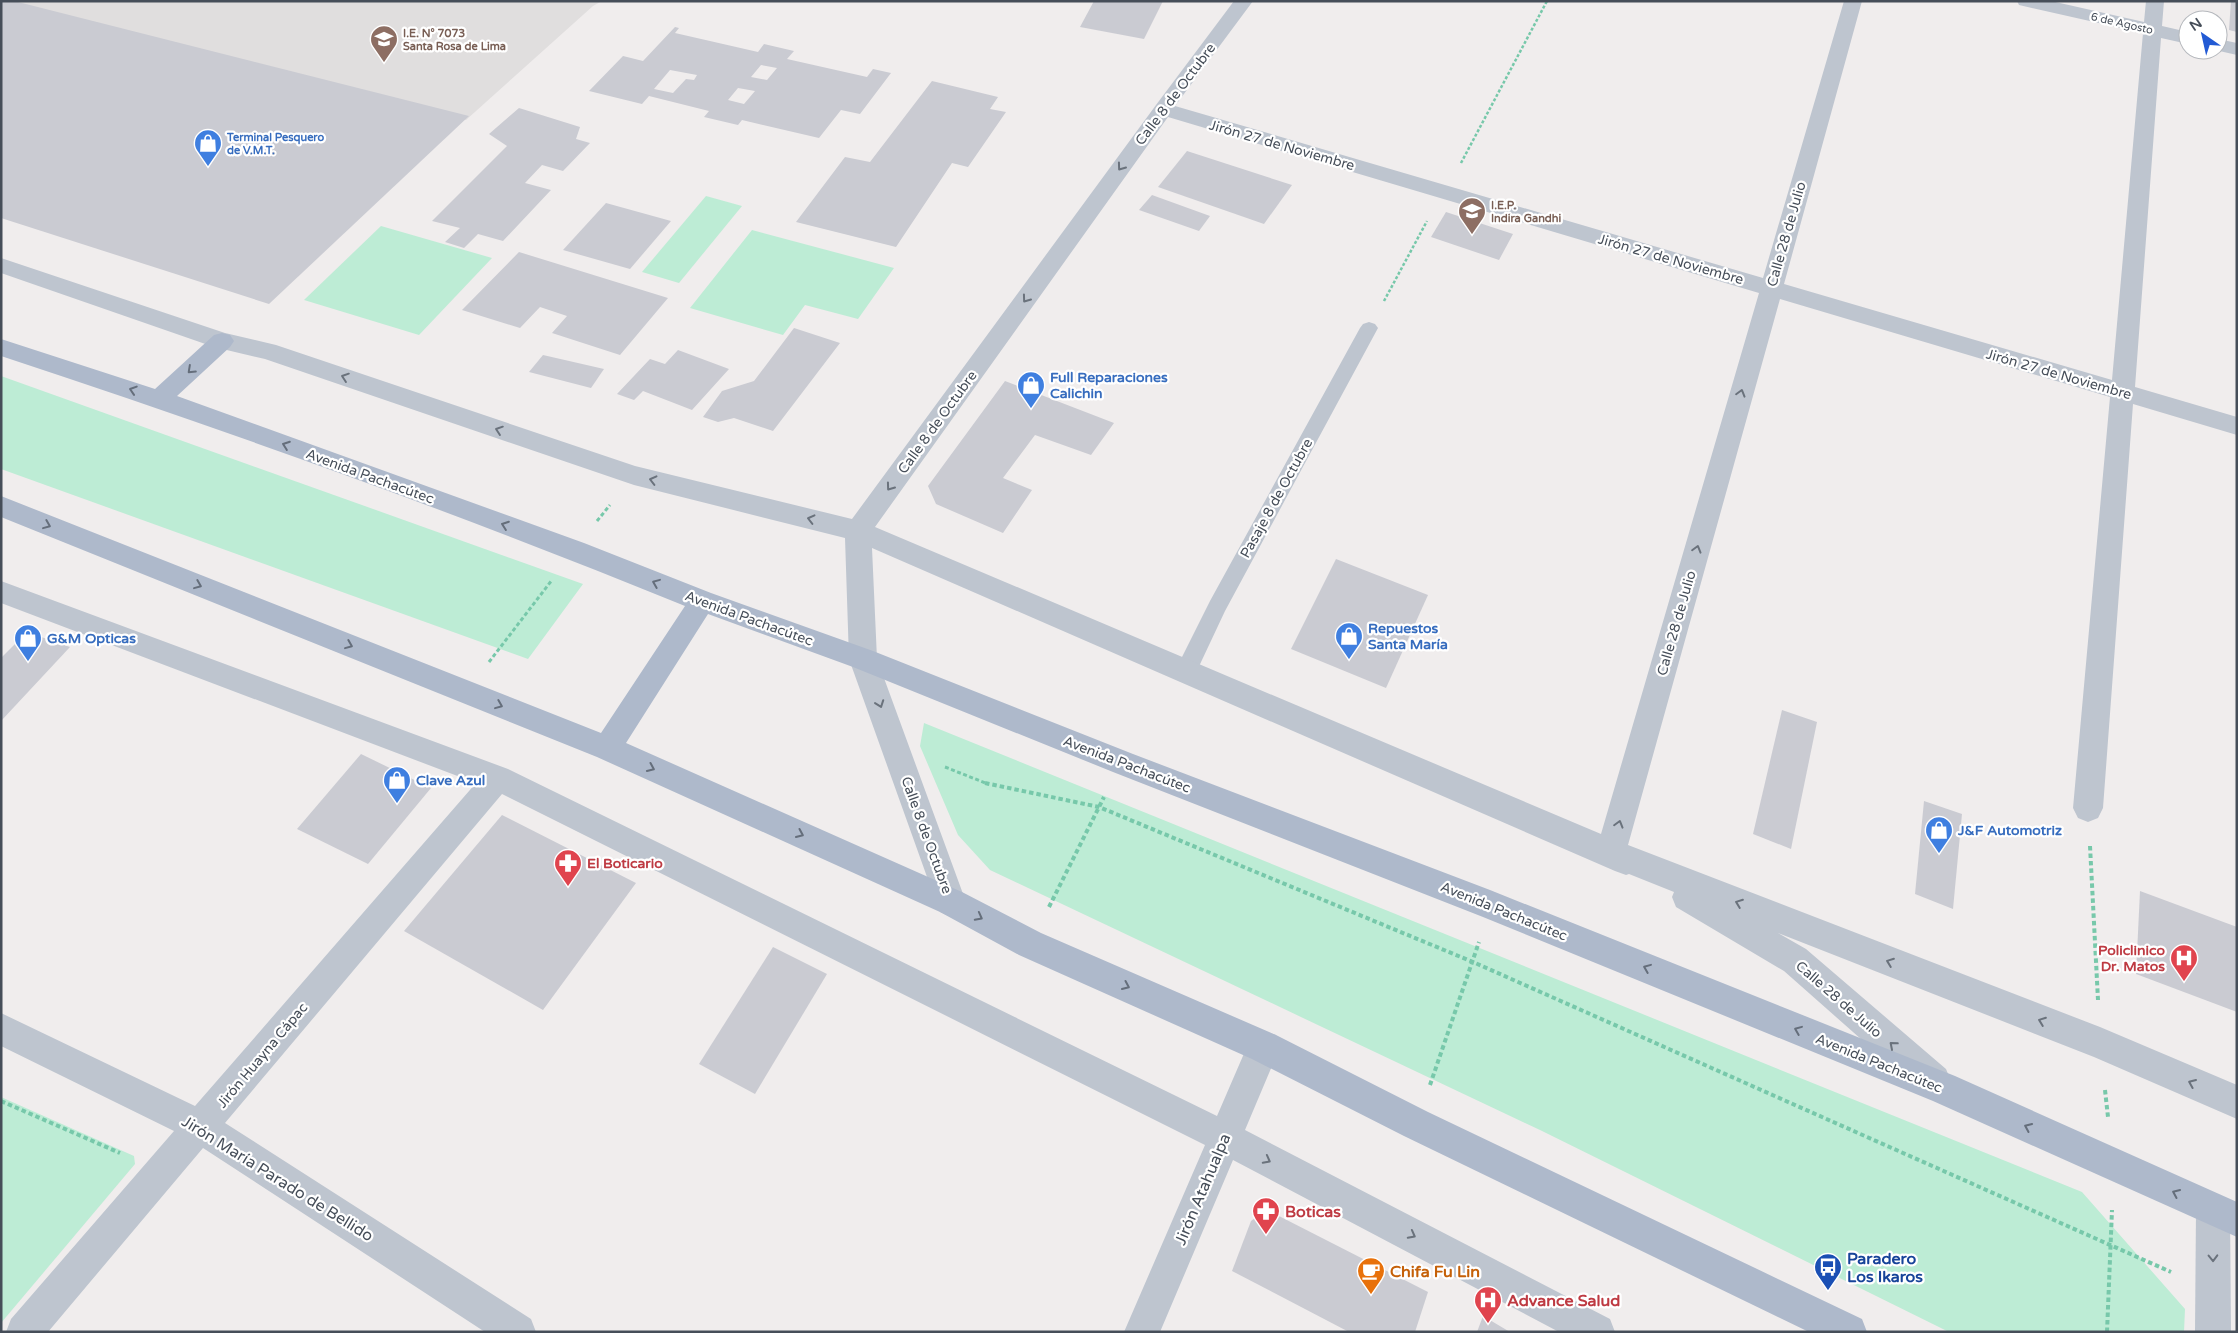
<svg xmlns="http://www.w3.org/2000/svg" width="2238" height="1333" font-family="'Varela Round',sans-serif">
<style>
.education{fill:#e0dede}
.green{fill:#bdecd5}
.building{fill:#cacbd2;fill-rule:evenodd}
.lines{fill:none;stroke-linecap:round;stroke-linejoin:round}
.path-far2{stroke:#77c8aa;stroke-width:2.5;stroke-dasharray:3 2;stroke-linecap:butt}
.path-far1{stroke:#77c8aa;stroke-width:3;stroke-dasharray:4 2.5;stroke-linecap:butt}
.path{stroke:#77c8aa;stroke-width:4;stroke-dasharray:4.5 3;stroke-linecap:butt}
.service{fill:#bec5cf;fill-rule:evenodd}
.minor{fill:#bec5cf;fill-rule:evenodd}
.tertiary{fill:#bec5cf;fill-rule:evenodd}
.primary{fill:#aeb9cb;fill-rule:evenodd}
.oneway{stroke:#6a727c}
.oneway2{stroke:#656e7b}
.labels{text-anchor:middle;stroke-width:4.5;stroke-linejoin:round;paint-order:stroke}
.far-street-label{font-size:11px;fill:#464e59;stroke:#fff}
.far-education-label{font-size:11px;font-weight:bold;fill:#785e54;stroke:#fff;text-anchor:start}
.far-shop-label{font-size:11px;font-weight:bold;fill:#366cbe;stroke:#fff;text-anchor:start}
.street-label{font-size:14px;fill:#464e59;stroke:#fff}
.shop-label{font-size:14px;font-weight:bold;fill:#366cbe;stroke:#fff;text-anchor:start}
.health-label{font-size:14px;font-weight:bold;fill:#be3a42;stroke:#fff;text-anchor:start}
.near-street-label{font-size:16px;fill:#464e59;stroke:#fff}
.near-health-label{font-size:16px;font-weight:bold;fill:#be3a42;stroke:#fff;text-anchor:start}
.near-transit-label{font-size:16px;font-weight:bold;fill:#164399;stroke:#fff;text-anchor:start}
.near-food-label{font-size:16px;font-weight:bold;fill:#c56008;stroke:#fff;text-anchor:start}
</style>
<rect width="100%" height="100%" fill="#f0eded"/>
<path class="education" d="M1,1H602L593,6L466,120L1,3Z"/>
<g class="green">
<path d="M706,196L742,206L679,283L642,272Z"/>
<path d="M381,226L492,258L419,335L304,300Z"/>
<path d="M752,230L894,268L858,319L805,305L783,335L690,308Z"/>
<path d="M1,376L583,584L528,659L1,469Z"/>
<path d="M924,723L2082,1192L2185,1309L2184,1332H1949L1540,1130L990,870L958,835L920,746Z"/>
<path d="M1,1097L134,1156L135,1164L1,1323Z"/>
</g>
<g class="building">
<path d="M1,1H14L469,116L269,304L1,218Z"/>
<path d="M1094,1H1163L1144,39L1080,27Z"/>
<path d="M2231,1H2237V32L2229,30Z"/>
<path d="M675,27L679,28L675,33L758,52L764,44L794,51L787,59L867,77L873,69L891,73L860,114L841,110L819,138L742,120L738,125L704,117L709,111L649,96L642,104L589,91L623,56L643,61ZM761,65L777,68L767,80L751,77ZM670,70L697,75L694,80L686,79L673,93L654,89ZM738,88L755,91L744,104L728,100Z"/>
<path d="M932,81L998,97L990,109L1006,112L968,167L952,163L896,247L796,222L845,157L870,162Z"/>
<path d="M519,108L580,127L576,139L590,143L563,171L542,165L525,183L551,190L503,241L478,234L464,248L445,242L460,228L432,221L507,146L489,134Z"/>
<path d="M1187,151L1292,185L1264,224L1158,187Z"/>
<path d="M1152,195L1210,216L1199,231L1139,210Z"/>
<path d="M606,203L671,221L630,269L563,250Z"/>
<path d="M1446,212L1513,234L1499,260L1431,237Z"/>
<path d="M519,252L668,298L620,355L552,333L567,316L540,307L520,328L462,310Z"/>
<path d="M794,328L840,343L773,431L734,418L718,422L703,417L722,391L754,381Z"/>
<path d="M678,350L729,369L692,410L643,391L634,400L617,394L650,359L665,364Z"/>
<path d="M543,355L604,369L591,388L529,372Z"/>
<path d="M1005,381L1114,423L1091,455L1035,435L1003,478L1032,490L1003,533L936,504L928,486Z"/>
<path d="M1336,559L1428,595L1386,688L1291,649Z"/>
<path d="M27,632L70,647L1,721V658Z"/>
<path d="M1782,710L1817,722L1791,849L1753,834Z"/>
<path d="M361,754L431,788L368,864L297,829Z"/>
<path d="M1924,801L1962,814L1953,909L1915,894Z"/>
<path d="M502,815L636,883L543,1010L404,931Z"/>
<path d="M2140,891L2237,927V1012L2136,974Z"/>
<path d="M773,947L827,974L755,1094L699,1064Z"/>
<path d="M1263,1212L1277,1215L1428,1292L1415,1332H1349L1232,1271L1251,1221Z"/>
<path d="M1483,1316L1510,1332H1477Z"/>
</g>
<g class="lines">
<g class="path-far2">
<path d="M1461,163L1547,1"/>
<path d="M1384,301L1427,221"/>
</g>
<g class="path-far1">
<path d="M597,521L610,505"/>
<path d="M489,662L552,580"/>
<path d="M945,767L988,784"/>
</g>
<g class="path">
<path d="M985,783L1099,807L1473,962L2171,1272"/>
<path d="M2090,846L2098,1000"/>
<path d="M1049,907L1104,797"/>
<path d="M1430,1085L1479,942"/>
<path d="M2105,1090L2108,1117"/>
<path d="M1,1101L120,1153"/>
<path d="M2107,1332L2112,1210"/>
</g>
<path class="service" d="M1369,322L1375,324L1378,328L1225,611L1194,677L1186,680L1178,677L1175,671L1210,601L1360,328L1363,324Z"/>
<g class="minor">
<path d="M1234,1H1253L1175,106L1763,278L1844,1H1862L1784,284L2112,380L2143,33L2019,5L2017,1H2051L2144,22L2146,1H2164L2162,26L2188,32V44L2161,38L2135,387L2237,417V435L2133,404L2103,808L2098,818L2088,822L2078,818L2073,808L2110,397L1780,299L1628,845L2100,1027L2237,1085V1119L2094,1057L1778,933L1806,949L1946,1069L1951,1081L1946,1093L1934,1098L1922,1093L1784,971L1676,907L1672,897L1674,892L1629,874L1626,875L1615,871L872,548L877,659L966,902L962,912L951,917L940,912L936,902L849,659L845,538L634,485L265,359L214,347L1,273V258L225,333L276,345L635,466L852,519L1156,105ZM1168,117L1759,293L1601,834L875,527Z"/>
<path d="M2218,39L2237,43V55L2215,50H2218Z"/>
<path d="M1,581L508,769L1217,1116L1252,1035L1264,1031L1276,1035L1280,1047L1245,1130L1610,1319L1615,1332H1559L1233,1160L1160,1332H1124L1205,1145L502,794L225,1123L531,1319L536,1332H485L203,1148L48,1332H6L11,1319L174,1131L1,1046V1013L195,1106L476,783L1,603Z"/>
</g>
<path class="tertiary" d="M2213,1193L2225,1198L2230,1210L2231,1332H2195L2196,1210L2201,1198Z"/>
<path class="primary" d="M222,333L230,335L234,341L230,347L177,396L584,543L711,593L873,651L1133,754L1490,890L1955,1076L2237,1202V1237L1933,1101L1483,917L1113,772L853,667L708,614L626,743L962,892L1041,933L1276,1035L1428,1112L1862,1319L1867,1332H1809L1404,1136L1252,1059L1019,955L940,912L597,757L1,517V496L601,733L685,606C460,514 231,432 1,356V339L155,389L214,335Z"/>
</g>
<defs><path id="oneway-chevron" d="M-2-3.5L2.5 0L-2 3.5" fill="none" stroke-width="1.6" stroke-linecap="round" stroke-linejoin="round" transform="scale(1.25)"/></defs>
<g class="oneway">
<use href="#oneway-chevron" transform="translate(1121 167) rotate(126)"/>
<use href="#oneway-chevron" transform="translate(1026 299) rotate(126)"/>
<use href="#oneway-chevron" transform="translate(345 377) rotate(-161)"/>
<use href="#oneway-chevron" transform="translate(1741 393) rotate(-74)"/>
<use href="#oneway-chevron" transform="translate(499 430) rotate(-161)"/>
<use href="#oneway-chevron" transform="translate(653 480) rotate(-166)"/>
<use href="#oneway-chevron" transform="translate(890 487) rotate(126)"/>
<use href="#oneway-chevron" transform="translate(811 519) rotate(-166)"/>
<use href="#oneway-chevron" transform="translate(1697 549) rotate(-74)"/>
<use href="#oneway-chevron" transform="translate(880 704) rotate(70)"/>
<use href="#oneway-chevron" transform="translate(1619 824) rotate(-74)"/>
<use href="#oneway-chevron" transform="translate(1739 903) rotate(-159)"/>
<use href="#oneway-chevron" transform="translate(1890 962) rotate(-159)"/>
<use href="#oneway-chevron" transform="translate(2042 1021) rotate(-159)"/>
<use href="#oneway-chevron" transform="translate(1893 1045) rotate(-139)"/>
<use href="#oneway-chevron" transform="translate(2192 1083) rotate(-157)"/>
<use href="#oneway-chevron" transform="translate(1267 1160) rotate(28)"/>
<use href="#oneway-chevron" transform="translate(1412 1235) rotate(28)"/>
<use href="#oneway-chevron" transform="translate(2213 1258) rotate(89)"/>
</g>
<g class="oneway2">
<use href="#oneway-chevron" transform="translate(191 370) rotate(137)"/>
<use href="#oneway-chevron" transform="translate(133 390) rotate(-162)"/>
<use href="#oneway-chevron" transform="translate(286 445) rotate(-160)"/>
<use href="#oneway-chevron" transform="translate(47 525) rotate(22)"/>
<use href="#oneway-chevron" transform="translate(505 525) rotate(-160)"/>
<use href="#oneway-chevron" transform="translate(656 583) rotate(-158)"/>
<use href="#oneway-chevron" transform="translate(198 585) rotate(22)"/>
<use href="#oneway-chevron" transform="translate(349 645) rotate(22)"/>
<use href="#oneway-chevron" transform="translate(499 705) rotate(22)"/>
<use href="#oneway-chevron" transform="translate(651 768) rotate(24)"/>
<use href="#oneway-chevron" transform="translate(800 834) rotate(24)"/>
<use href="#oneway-chevron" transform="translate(979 917) rotate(28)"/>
<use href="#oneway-chevron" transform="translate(1647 968) rotate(-158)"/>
<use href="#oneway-chevron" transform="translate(1126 986) rotate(24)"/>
<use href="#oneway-chevron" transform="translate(1798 1030) rotate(-158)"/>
<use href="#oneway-chevron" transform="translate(2028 1127) rotate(-156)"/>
<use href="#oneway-chevron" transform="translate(2176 1193) rotate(-156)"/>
</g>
<defs>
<g id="school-pin" transform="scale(1.4375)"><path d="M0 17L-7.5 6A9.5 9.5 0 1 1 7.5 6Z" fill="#8d6e63" stroke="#fff"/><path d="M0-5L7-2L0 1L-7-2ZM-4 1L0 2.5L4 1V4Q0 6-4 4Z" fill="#fff"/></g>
<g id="shop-pin" transform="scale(1.4375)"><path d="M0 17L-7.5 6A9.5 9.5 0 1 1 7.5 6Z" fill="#3f7fe0" stroke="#fff"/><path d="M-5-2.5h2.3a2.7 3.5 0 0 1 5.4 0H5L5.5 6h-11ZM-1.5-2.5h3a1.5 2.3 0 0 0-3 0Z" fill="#fff"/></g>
<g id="pharmacy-pin" transform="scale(1.4375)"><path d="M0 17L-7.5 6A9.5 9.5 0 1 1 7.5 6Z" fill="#e0444e" stroke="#fff"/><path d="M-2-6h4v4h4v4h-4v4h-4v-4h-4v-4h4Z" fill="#fff"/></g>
<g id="hospital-pin" transform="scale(1.4375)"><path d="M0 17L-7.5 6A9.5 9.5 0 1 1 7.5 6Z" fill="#e0444e" stroke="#fff"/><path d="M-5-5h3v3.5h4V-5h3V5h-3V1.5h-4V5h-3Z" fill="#fff"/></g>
<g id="bus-pin" transform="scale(1.4375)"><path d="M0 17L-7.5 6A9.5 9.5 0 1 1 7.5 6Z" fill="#1a4fb4" stroke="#fff"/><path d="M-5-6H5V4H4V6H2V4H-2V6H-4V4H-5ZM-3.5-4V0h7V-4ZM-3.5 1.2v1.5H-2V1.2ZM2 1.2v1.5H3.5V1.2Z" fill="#fff"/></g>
<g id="cafe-pin" transform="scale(1.4375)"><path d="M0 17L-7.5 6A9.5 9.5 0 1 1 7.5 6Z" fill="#e8710a" stroke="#fff"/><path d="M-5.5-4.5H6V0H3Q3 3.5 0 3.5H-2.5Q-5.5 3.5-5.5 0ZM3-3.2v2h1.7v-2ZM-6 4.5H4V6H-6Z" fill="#fff"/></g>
</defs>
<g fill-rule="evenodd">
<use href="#school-pin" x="384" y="39"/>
<use href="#shop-pin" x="208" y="143"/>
<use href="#school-pin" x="1472" y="211"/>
<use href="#shop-pin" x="1031" y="385"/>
<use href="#shop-pin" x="1349" y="636"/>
<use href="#shop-pin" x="28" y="638"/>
<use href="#shop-pin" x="397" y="780"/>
<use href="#shop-pin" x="1939" y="830"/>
<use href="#pharmacy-pin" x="568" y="863"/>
<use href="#hospital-pin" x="2184" y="958"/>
<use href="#pharmacy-pin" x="1266" y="1211"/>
<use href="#bus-pin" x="1828" y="1267"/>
<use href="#cafe-pin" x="1371" y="1271"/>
<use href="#hospital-pin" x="1488" y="1300"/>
</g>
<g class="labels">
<g class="far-street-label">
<text transform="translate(2122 23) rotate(13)" y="4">6 de Agosto</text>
</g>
<g class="far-education-label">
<text x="403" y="37">I.E. N° 7073<tspan x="403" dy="13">Santa Rosa de Lima</tspan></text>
<text x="1491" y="209">I.E.P.<tspan x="1491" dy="13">Indira Gandhi</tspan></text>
</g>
<g class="far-shop-label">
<text x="227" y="141">Terminal Pesquero<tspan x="227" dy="13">de V.M.T.</tspan></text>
</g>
<g class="street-label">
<text transform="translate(1175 94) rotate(-53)" y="5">Calle 8 de Octubre</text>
<text transform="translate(1282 145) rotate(16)" y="5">Jirón 27 de Noviembre</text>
<text transform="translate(1786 234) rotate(-74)" y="5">Calle 28 de Julio</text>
<text transform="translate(1671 259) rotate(16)" y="5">Jirón 27 de Noviembre</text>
<text transform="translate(2059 374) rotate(16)" y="5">Jirón 27 de Noviembre</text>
<text transform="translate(937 422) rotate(-54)" y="5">Calle 8 de Octubre</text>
<text transform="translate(370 476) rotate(20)" y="5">Avenida Pachacútec</text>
<text transform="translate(1276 498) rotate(-61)" y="5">Pasaje 8 de Octubre</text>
<text transform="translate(749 618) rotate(20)" y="5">Avenida Pachacútec</text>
<text transform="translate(1676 623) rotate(-74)" y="5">Calle 28 de Julio</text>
<text transform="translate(1127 764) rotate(21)" y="5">Avenida Pachacútec</text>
<text transform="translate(927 835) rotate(70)" y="5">Calle 8 de Octubre</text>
<text transform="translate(1504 911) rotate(22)" y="5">Avenida Pachacútec</text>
<text transform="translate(1839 999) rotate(41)" y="5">Calle 28 de Julio</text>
<text transform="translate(262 1055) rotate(-50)" y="5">Jirón Huayna Cápac</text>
<text transform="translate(1879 1063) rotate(22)" y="5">Avenida Pachacútec</text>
</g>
<g class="shop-label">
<text x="1050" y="382">Full Reparaciones<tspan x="1050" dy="16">Calichin</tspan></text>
<text x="1368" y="633">Repuestos<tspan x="1368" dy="16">Santa María</tspan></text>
<text x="47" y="643">G&amp;M Opticas</text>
<text x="416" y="785">Clave Azul</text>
<text x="1958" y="835">J&amp;F Automotriz</text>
</g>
<g class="health-label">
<text x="587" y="868">El Boticario</text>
<text x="2165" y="955" text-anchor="end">Policlinico<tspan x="2165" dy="16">Dr. Matos</tspan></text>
</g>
<g class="near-street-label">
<text transform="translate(278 1178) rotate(32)" y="6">Jirón María Parado de Bellido</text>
<text transform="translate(1202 1189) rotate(-67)" y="6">Jirón Atahualpa</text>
</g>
<g class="near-health-label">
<text x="1285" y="1217">Boticas</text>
<text x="1507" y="1306">Advance Salud</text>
</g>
<g class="near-transit-label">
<text x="1847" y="1264">Paradero<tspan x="1847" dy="18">Los Ikaros</tspan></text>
</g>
<g class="near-food-label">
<text x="1390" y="1277">Chifa Fu Lin</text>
</g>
</g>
<rect width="2238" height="1333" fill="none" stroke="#464e59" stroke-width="5"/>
<g transform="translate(2203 35) rotate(326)"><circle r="24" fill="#ffffff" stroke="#b5b8bd"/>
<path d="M0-4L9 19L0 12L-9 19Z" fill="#225ad4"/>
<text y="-8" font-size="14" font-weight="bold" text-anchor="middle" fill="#464e59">N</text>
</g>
</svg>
